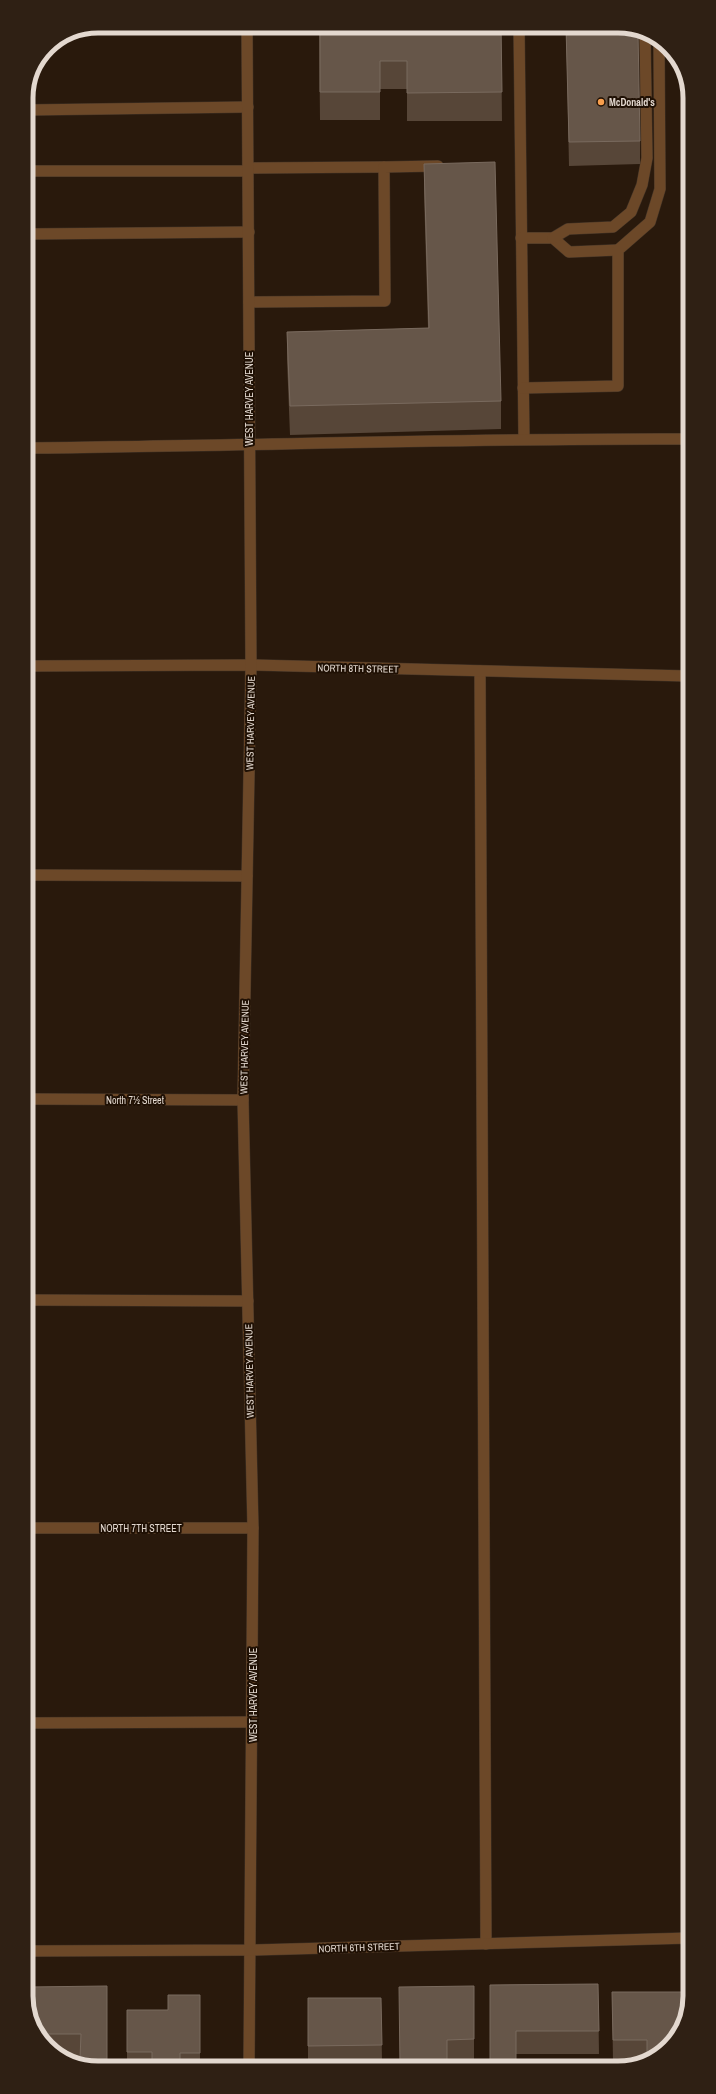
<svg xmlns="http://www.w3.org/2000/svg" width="716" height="2094" font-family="'Archivo Narrow',sans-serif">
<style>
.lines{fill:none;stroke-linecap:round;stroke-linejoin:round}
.service-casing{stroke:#433427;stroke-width:12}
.minor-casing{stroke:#433427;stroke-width:12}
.tertiary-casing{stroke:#433427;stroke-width:12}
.service{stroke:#6c4828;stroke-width:11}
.minor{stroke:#6c4828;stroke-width:11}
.tertiary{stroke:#6c4828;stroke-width:11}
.wall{fill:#574638}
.building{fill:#665649;stroke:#796a5e}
.poi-dot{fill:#f99f4d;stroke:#1f1004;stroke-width:1.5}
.labels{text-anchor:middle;stroke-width:4;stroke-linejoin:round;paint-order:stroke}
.poi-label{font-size:10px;font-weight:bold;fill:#e3d8cf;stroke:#1f1004;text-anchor:start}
.street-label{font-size:10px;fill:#e3d8cf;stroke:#1f1004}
.rim{fill:none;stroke:#e3d8cf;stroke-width:5}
</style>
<rect width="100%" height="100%" fill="#29190c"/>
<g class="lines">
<g class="service-casing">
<g id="service">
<path d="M519,26L524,438"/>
<path d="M26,110L248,107"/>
<path d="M248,168L384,167"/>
<path d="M26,171H248"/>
<path d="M26,228L29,234L249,232"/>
<path d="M521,238H553L569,252L618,250"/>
<path d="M553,238L568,229L613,227L631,212L642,185L647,158L645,35"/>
<path d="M249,302L385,301L384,167L438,166"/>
<path d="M523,388L618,386V250L650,222L660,189L659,41"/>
<path d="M27,448C247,446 468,438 688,439"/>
<path d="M480,671L486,1944"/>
<path d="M27,875L247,876"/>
<path d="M28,1300L248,1301"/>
<path d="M28,1723L252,1722"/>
</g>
</g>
<g class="minor-casing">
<g id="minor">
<path d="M27,666L251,665L688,676"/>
<path d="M27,1099L243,1100"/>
<path d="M28,1528H253"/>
</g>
</g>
<g class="tertiary-casing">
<g id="tertiary">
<path d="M247,26L251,665L243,1100L253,1528L249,2067"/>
<path d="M28,1951L251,1950L690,1938"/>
</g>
</g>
<use href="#service" class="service"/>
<use href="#minor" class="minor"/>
<use href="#tertiary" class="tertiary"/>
</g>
<g class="wall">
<path d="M319,26H501L502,121H407V89H380V120H320Z"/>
<path d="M566,26H623L640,141V164L569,166Z"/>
<path d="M685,75L688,80V162Z"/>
<path d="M424,164L501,401V429L290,435L287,360V332L428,328L424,193Z"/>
<path d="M598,1984L599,2054H516V2066H490V1985Z"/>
<path d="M107,1986V2068H93L80,2063L81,2057H67L51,2050L28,2014Z"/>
<path d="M399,1987L474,2039V2062L447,2063Z"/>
<path d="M612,1992L675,2040L641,2063H613Z"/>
<path d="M200,1995V2067L127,2068V2010H168Z"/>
<path d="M308,1998H381L382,2062H308Z"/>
</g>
<g class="building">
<path d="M320,26H501L502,92L407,93V61H380V92H320Z"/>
<path d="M566,26H623L638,32L640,141L569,142Z"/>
<path d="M686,77L688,80V138Z"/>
<path d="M495,162L501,401L290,406L287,332L429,328L424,164Z"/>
<path d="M598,1984L599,2031H516V2064H490V1985Z"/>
<path d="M107,1986V2059H80L81,2034H41L28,2014V1987Z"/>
<path d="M474,1986V2039L447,2040V2066L400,2067L399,1987Z"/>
<path d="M612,1992H690V1996L675,2040L647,2059V2040H613Z"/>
<path d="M168,1995H200V2053H180V2067L152,2068V2052H127V2010H168Z"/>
<path d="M308,1998H381L382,2045L308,2046Z"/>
</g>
<circle class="poi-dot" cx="601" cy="102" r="4"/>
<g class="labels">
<g class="poi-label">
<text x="609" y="106">McDonald's</text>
</g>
<g class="street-label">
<text transform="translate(249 399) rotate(-90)" y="4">WEST HARVEY AVENUE</text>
<text transform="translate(358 668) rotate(1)" y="4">NORTH 8TH STREET</text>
<text transform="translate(250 723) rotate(-89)" y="4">WEST HARVEY AVENUE</text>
<text transform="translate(244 1047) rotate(-89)" y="4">WEST HARVEY AVENUE</text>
<text x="135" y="1104">North 7½ Street</text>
<text transform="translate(249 1371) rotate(-91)" y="4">WEST HARVEY AVENUE</text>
<text x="141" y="1532">NORTH 7TH STREET</text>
<text transform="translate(253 1695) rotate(-90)" y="4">WEST HARVEY AVENUE</text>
<text transform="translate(359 1947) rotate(-2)" y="4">NORTH 6TH STREET</text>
</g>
</g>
<path d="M0 0H716V2094H0ZM98 33H618A65 65 0 0 1 683 98V1996A65 65 0 0 1 618 2061H98A65 65 0 0 1 33 1996V98A65 65 0 0 1 98 33Z" fill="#2f2014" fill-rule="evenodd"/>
<path class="rim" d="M98 33H618A65 65 0 0 1 683 98V1996A65 65 0 0 1 618 2061H98A65 65 0 0 1 33 1996V98A65 65 0 0 1 98 33Z"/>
</svg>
